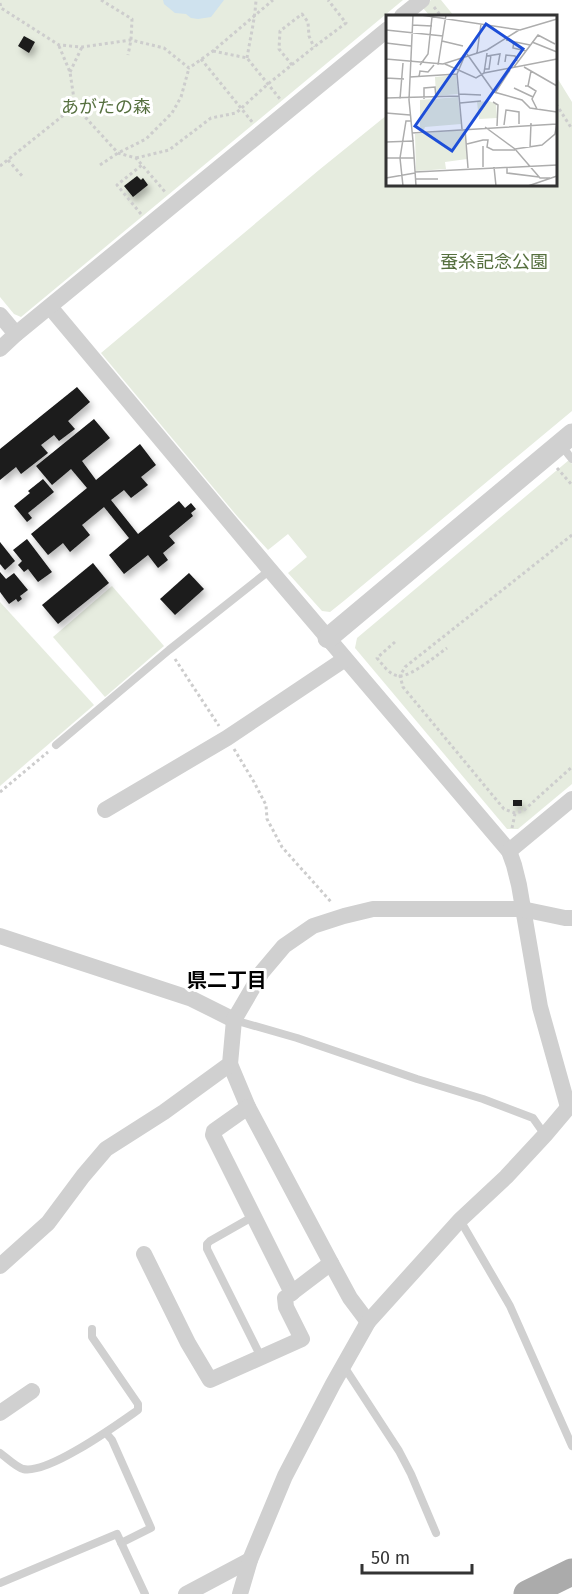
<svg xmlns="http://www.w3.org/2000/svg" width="572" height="1594" font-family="'Fira Sans','Noto Sans JP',sans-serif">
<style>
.green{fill:#e6ecdf}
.water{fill:#cfe2ee}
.building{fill:#1a1a1a;filter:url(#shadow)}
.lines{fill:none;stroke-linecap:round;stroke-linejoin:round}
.path{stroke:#cdcdcd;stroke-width:3;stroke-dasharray:3 3;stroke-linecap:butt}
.service{stroke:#d0d0d0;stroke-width:8}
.minor{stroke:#d0d0d0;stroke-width:16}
.tertiary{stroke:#d0d0d0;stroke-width:21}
.primary{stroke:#ababab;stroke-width:27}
.labels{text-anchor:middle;stroke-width:6;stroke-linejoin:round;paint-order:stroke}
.park-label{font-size:18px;fill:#56703f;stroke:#fff}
.neighbourhood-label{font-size:20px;font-weight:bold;fill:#000;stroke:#fff}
.inset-road{fill:none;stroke:#adadad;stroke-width:1.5}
.view{fill:#1d4ed8;fill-opacity:0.15;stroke:#1d4ed8;stroke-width:3}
.inset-edge{fill:none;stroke:#333;stroke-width:3}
</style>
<defs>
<filter id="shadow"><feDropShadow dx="3" dy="5" stdDeviation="3" flood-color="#0004"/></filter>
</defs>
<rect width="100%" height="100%" fill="#fff"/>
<g class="green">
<path d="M0,0H403L21,317L14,314L0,297Z"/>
<path d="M431,0H441L454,16H430L422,7Z"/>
<path d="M556,76L572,102V411L345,600L330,612L322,611L288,573L307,557L288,534L268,550L237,516L101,353L319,170L387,115L388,184H556Z"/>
<path d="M569,460L572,464V784L518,829H507L355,648L357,638Z"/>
<path d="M112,586L164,646L105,697L53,637Z"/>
<path d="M0,602L94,705L0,786Z"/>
</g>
<path class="water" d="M163,0H224L211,17L198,19L191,18L186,14L175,13L164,4Z"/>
<g class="building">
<path d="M24,36L35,42L29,53L18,46Z"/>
<path d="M137,176L141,180L143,178L148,185L133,197L124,186Z"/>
<path d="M77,387L90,402L68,421L75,429L59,441L54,435L41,445L48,453L21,474L16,467L0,480V449Z"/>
<path d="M94,419L110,438L82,461L96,480L140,444L156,465L141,477L148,485L131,498L124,490L111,500L138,534L179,501L185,508L191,503L196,509L191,513L193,516L169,536L175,543L163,553L168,560L158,568L148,555L124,574L109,555L129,538L104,507L82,525L90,535L70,552L63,543L48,555L31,534L87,488L71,469L52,485L36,466Z"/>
<path d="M43,479L54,492L28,513L32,518L27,522L14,506L30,493L28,491Z"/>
<path d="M27,539L52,572L38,582L28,569L24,572L18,565L22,561L13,550Z"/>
<path d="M0,542L15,561L5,570L0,564Z"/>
<path d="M93,563L109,583L58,624L42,605Z"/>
<path d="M0,572L6,579L14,573L28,590L20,596L22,599L18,602L16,599L9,604L0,592Z"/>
<path d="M189,573L204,589L175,615L160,599Z"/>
<rect x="513" y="800" width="9" height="6"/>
</g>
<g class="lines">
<g class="path">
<path d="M101,0L132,19L131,40L128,55"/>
<path d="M0,3L1,8L59,45L82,47L131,40L164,48L189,68L213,51L273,0"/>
<path d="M434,7L441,16"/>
<path d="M59,46L70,72L75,106L118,153L136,158L166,193"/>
<path d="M213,51L247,58L280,99"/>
<path d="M247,58C250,39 255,19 256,0"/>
<path d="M201,59L253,123"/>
<path d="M292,65L279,49L280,31L302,14L308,22L309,36L314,47"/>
<path d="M70,72L82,47"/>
<path d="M556,104L572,129"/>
<path d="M136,158L169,150L211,118L236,113L268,84L314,47L346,23L328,0"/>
<path d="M8,160L24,178"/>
<path d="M100,165L118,153L146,139L172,113L181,97L189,68"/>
<path d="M0,166L75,106"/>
<path d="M141,214L117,185L142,165"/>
<path d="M557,468L572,485"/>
<path d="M572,535L405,667L400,676L403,687L504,809L515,813L523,811L572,767"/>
<path d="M395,642L377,658C383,665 390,676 400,676C412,676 437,655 447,648"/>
<path d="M175,659L219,726"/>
<path d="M234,749L254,782L266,805L267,819L282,847L332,903"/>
<path d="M0,792L48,752"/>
<path d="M512,828L515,814"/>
</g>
<g class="service">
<path d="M560,444L572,459"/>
<path d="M56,745L169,650L270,570"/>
<path d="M234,1020L297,1038L417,1079L483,1099L533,1118L545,1135"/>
<path d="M254,1216L210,1241L207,1244V1249L261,1357"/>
<path d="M460,1220L510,1306L572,1446"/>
<path d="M343,1365L399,1451L411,1474L436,1533"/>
<path d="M106,1433L112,1440L151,1528L121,1543"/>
<path d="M0,1453C7,1458 16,1467 23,1469C48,1475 118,1424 138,1410V1404L92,1337V1329"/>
<path d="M0,1583L117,1534L145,1594"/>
</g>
<g class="minor">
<path d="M402,16L422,0"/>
<path d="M50,307L270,570L509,851L514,865L519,885L540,1007L568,1107"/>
<path d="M0,315L16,334"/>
<path d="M0,349L16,334L388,29"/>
<path d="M105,810L227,738L345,659"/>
<path d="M509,851L572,799"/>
<path d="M0,936L192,999L234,1020"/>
<path d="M230,1064L248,1107L331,1263L350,1298L368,1322"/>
<path d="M248,1107L214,1131L213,1135L292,1293"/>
<path d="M144,1254L188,1343L210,1380L302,1339L286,1307L285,1298L331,1263"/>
<path d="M0,1266L48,1223L83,1176L106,1149L164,1112L230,1064L234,1020L262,972L284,946L313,926L344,916L373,909H522L565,918H572"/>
<path d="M0,1413L32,1391"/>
<path d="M186,1594L250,1560"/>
<path d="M240,1594L250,1560L285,1476L333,1384L368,1322L460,1220L506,1177L545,1135L572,1103"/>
</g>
<path class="tertiary" d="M328,638L572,434"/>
<path class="primary" d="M527,1594L572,1572"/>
</g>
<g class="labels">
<g class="park-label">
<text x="106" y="113">あがたの森</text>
<text x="494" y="268">蚕糸記念公園</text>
</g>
<g class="neighbourhood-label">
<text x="227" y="987">県二丁目</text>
</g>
</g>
<g transform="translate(386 15)">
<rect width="171" height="171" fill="#fff"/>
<path d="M70,60L72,79L50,81L49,62ZM72,82L75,109L39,112L37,117L34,112V85ZM103,86L110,89L111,103L93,104L91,87ZM78,115L81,144L59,147L60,154L30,156L29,119Z" fill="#e6ecdf"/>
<path class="inset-road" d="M27,0L23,85L27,126M35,0L134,15L171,4M26,10L46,11M0,15L57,21M120,25L144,30M56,26L77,31M128,26L127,33L140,36M146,27L171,37M0,28L25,31M91,38L95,9M81,39L108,77L136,85L144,93L171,97M0,41V67M101,41L114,39L112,50M0,44L57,49L101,35L133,15M119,47L120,40L129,41L131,46M59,49L90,63L98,58L171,44M34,50L42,39L46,2M52,50L60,0M128,52L152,20L169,29M138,52L171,71M99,54H103L105,40M98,58L101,38M24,62L71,59M33,62L34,56L42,57L48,50M0,63L18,64M139,71H142L145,56M142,71L150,76L146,84L151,94M128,73L147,82M109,78L124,55M73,79L95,80M0,83L73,81M14,84L17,48M38,84V73L49,72L50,83M107,87L112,90L111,111M74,88L95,86M0,98L24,100M118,110L120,95L133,97V109M99,112L129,134L154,163H164M76,114L71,59L79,40M79,114L82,153M26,118L171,109M0,127L27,126L30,171M81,129L97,125H102L101,132L107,135H129M97,131V152M144,133L145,108M129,134L156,130L169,119L171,108M0,143H28M108,152L110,171M121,152V158L153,162M29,157L171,150M0,163L29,158M30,164H52M17,171L14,143L20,106H25M142,171L171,161"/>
<path class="view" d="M100,9L137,34L66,136L29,111Z"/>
<rect width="171" height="171" class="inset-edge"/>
</g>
<path d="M362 1564v9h110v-9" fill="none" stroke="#333333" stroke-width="3"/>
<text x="371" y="1564" font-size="18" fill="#333333" stroke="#ffffff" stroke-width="4.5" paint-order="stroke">50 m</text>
</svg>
